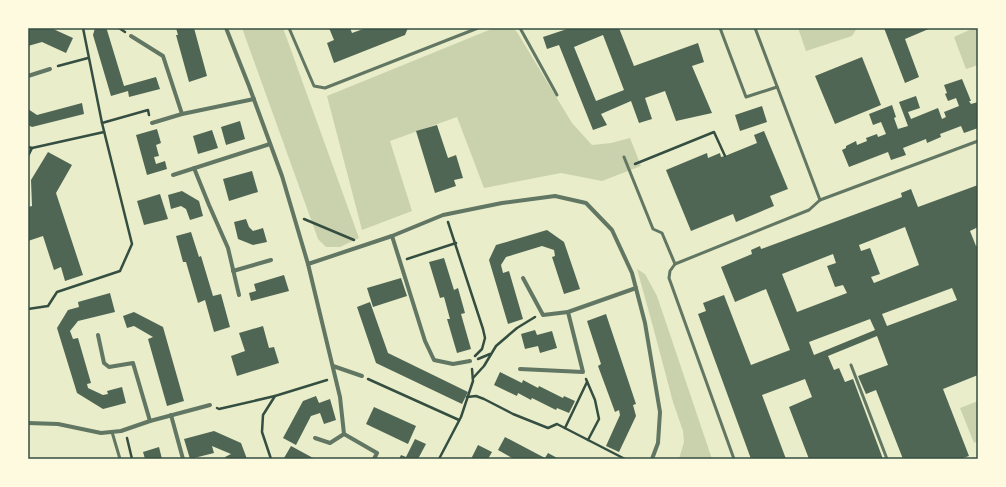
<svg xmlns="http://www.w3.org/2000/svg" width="1006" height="487" font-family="'Asap Condensed',sans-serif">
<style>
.green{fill:#cad2ad}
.building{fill:#4f6655;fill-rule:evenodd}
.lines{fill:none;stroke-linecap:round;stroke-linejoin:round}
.path{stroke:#344e41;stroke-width:2.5}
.service{stroke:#617663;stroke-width:3}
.minor{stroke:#617663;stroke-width:4}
.neatline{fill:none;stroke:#344e41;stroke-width:1.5}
</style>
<rect width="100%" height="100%" fill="#e9edc9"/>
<g class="green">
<path d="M242,28H283L359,238L340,247H326L318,239Z"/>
<path d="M494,28H513L517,32L572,123L592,145L611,143L630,138L641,166L602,181L561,173L484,188L457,117L390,141L412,211L362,230L327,96Z"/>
<path d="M798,28H857L852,36L806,51Z"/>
<path d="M974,28H978V65L966,69L954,37Z"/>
<path d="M637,269L645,274L657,296L712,459H679L684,442L683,431L673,402L652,323Z"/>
<path d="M978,401V441L974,443L960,408Z"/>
</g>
<g class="building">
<path d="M28,28H51L73,38L66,53L42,42L28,46Z"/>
<path d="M95,28H105L107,30L124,86L156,77L160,89L129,97L128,91L111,96L93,35Z"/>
<path d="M176,28H194L207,76L189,82L176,35H178Z"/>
<path d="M329,28H350L352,33L366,28H408L405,35L334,63L327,43L334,40Z"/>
<path d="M570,28H619L634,66L698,43L704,62L692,66L712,113L676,121L665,91L645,98L652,119L639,123L631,101L601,114L607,125L593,130L559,45L547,49L543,37ZM603,35L624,90L596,101L574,47Z"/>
<path d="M884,28H931L905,39L919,77L905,83Z"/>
<path d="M862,57L881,105L835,124L815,76Z"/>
<path d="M962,79L971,101H969L971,104L978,102V128L964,133L961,126L940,134L941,137L927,143L926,139L903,148L906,155L891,160L888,152L849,167L842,150L846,148V146L856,141L857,145L867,141L866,138L877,134L878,137L886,134L881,122L873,125L869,114L892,105L896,117L894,118L898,129L908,126L899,102L916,96L920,108L908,112L911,119L938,108L942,119L946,117L944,112L959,106L956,98L948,101L945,94L947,93L944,85Z"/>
<path d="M82,103L84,114L32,127L28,125V109L37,115Z"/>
<path d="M762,106L767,122L740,131L735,115Z"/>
<path d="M240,121L245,139L226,145L221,127Z"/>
<path d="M437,125L448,158L456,155L463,178L454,180L456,186L435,193L416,131Z"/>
<path d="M157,129L161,143L156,145L159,156L154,157L156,164L165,161L167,169L147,175L136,135Z"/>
<path d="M212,130L218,148L198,154L193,136Z"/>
<path d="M764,131L788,189L770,196L774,206L736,222L733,214L691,231L668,175L666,170L707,153L708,158L720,153L721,157L725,156L757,143L754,135Z"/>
<path d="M48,152L72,165L56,193L83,275L65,281L61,267L54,270L43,236L28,241V207L32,206L31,180Z"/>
<path d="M252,171L258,192L229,201L223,179Z"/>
<path d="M978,185V227L970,231L976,246L978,245V375L943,389L969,456L960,459H903L876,390L866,394L858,376L888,365L877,336L828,356L834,370L839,368L845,382L853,379L883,459H809L789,407L812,397L805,379L762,395L786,459H751L698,314L706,311L703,303L724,295L751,365L790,350L766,289L735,302L721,267L752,254L751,250L760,246L761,249L902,197L901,193L911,189L918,207ZM905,227L919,265L874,283L871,277L880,274L870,248L861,251L859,245ZM833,254L836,263L827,266L835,287L843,285L847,293L797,312L782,274ZM952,288L957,300L887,326L882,314ZM870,319L875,330L814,355L809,342Z"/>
<path d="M182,191L199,201L203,216L190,220L186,209L181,206L171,209L168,195Z"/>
<path d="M160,194L168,219L144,225L137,201Z"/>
<path d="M246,219L249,227L253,231L263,228L267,242L253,245L238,239L234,222Z"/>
<path d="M547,230L564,242L580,289L564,294L552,257L555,256L554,250L542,246L506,257L501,265L503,273L509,271L523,319L508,324L489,260L496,245Z"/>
<path d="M191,232L199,257L201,256L213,296L221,294L230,327L214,332L205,300L198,303L186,262H183L176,236Z"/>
<path d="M444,258L454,290L458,288L465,313L461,314L471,349L457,353L447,319H450L444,297L440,298L429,262Z"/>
<path d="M284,275L289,291L251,301L249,293L256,291L254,284Z"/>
<path d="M401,278L407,296L373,307L367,288Z"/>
<path d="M110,293L115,312L78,321L70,331L73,339L78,338L91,383L87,384L88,388L103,395L108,394L107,391L122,387L126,403L103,409L77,393L57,328L68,310L79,307L78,302Z"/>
<path d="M370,302L388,353L468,392L462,404L376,363L357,307Z"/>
<path d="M134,312L163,327L184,401L167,406L148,339L153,337L134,326L127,328L123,316Z"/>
<path d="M606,314L636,404L633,405L636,416L619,452L606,446L620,415L619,410L615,412L598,366L601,364L587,321Z"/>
<path d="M263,326L269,348L274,347L279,363L237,376L231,356L245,351L239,333Z"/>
<path d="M535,330L537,335L552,331L557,348L540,353L538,346L525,349L521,334Z"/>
<path d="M500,372L522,383L523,380L538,388L539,386L563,398L564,396L575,401L569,413L557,408L556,410L532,398L531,400L518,393L517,396L494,385Z"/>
<path d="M316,396L319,403L330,399L336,420L324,424L320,413L311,416L296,445L283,438L303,401Z"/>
<path d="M374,407L416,426L408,444L366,424Z"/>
<path d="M214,431L241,443L247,459H226L225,457L231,454L212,446L214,453L190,459L184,439Z"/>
<path d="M505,437L545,458L548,453L559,459H514L498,450Z"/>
<path d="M415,439L426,444L418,459H399L401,455L406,457Z"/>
<path d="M478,445L492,452L488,459H471Z"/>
<path d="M291,446L315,459H287L284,458Z"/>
<path d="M159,447L162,459H145L143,452Z"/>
</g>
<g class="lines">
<g class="path">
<path d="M83,28L102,123"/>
<path d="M119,28L125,32"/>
<path d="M58,66L88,58"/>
<path d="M28,147L32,148L104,132"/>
<path d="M28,156L32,148"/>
<path d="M635,164L714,132L725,156"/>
<path d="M304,219L354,240"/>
<path d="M448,222L483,329L485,338L482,349L475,356"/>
<path d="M407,259L456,243"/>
<path d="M28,309L48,306L57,292L120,271L132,244L102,123L148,110L149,115"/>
<path d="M478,359L490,354"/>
<path d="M473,378L484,366L496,346L517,328L535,317"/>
<path d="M368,379L459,420"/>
<path d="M586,379L595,400L599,419L588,440"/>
<path d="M467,397L476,396L484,399L513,414L548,428L557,424L625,459"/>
<path d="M217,408L219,409L275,396"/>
<path d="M565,428L587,382"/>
<path d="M127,438L132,459"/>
<path d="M271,459L262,432L263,415L275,396L327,380"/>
<path d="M439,459L461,417L473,381L472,369"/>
</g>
<g class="service">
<path d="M289,28L314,86L325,88L478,28"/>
<path d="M520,28L557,95"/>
<path d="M720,28L746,97L777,87"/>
<path d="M755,28L820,200"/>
<path d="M624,157L653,229L662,233L675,264"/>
<path d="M851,365L887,459"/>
<path d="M112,432L120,459"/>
<path d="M734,459L669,278L670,271L675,264L809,210L820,200L978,141"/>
</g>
<g class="minor">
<path d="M226,28L249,86L282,176L308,264L340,397L344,434L377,453L374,459"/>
<path d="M131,36L163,56L182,114"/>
<path d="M28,76L50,69"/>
<path d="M152,123L182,114L254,99"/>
<path d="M194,168L209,205L228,248L239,295"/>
<path d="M173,175L270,144"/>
<path d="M392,236L425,341L434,360L453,364L470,361"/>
<path d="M308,264L392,236L443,215L502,203L555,196L586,203L612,230L632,273L645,323L660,412L658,443L652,459"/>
<path d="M233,271L271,260"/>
<path d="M523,278L543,315L568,312L636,288"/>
<path d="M98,335L104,363L109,367L133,363L150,421"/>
<path d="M333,366L362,376"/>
<path d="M520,369L583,372L568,312"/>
<path d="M171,415L183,459"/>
<path d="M28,423L58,424L101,433L121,431L150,421L210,405"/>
<path d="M315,438L330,443L344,434"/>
</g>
</g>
<rect width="1006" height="487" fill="none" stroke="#fefae0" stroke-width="58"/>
<rect x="29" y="29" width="948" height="429" class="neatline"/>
</svg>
